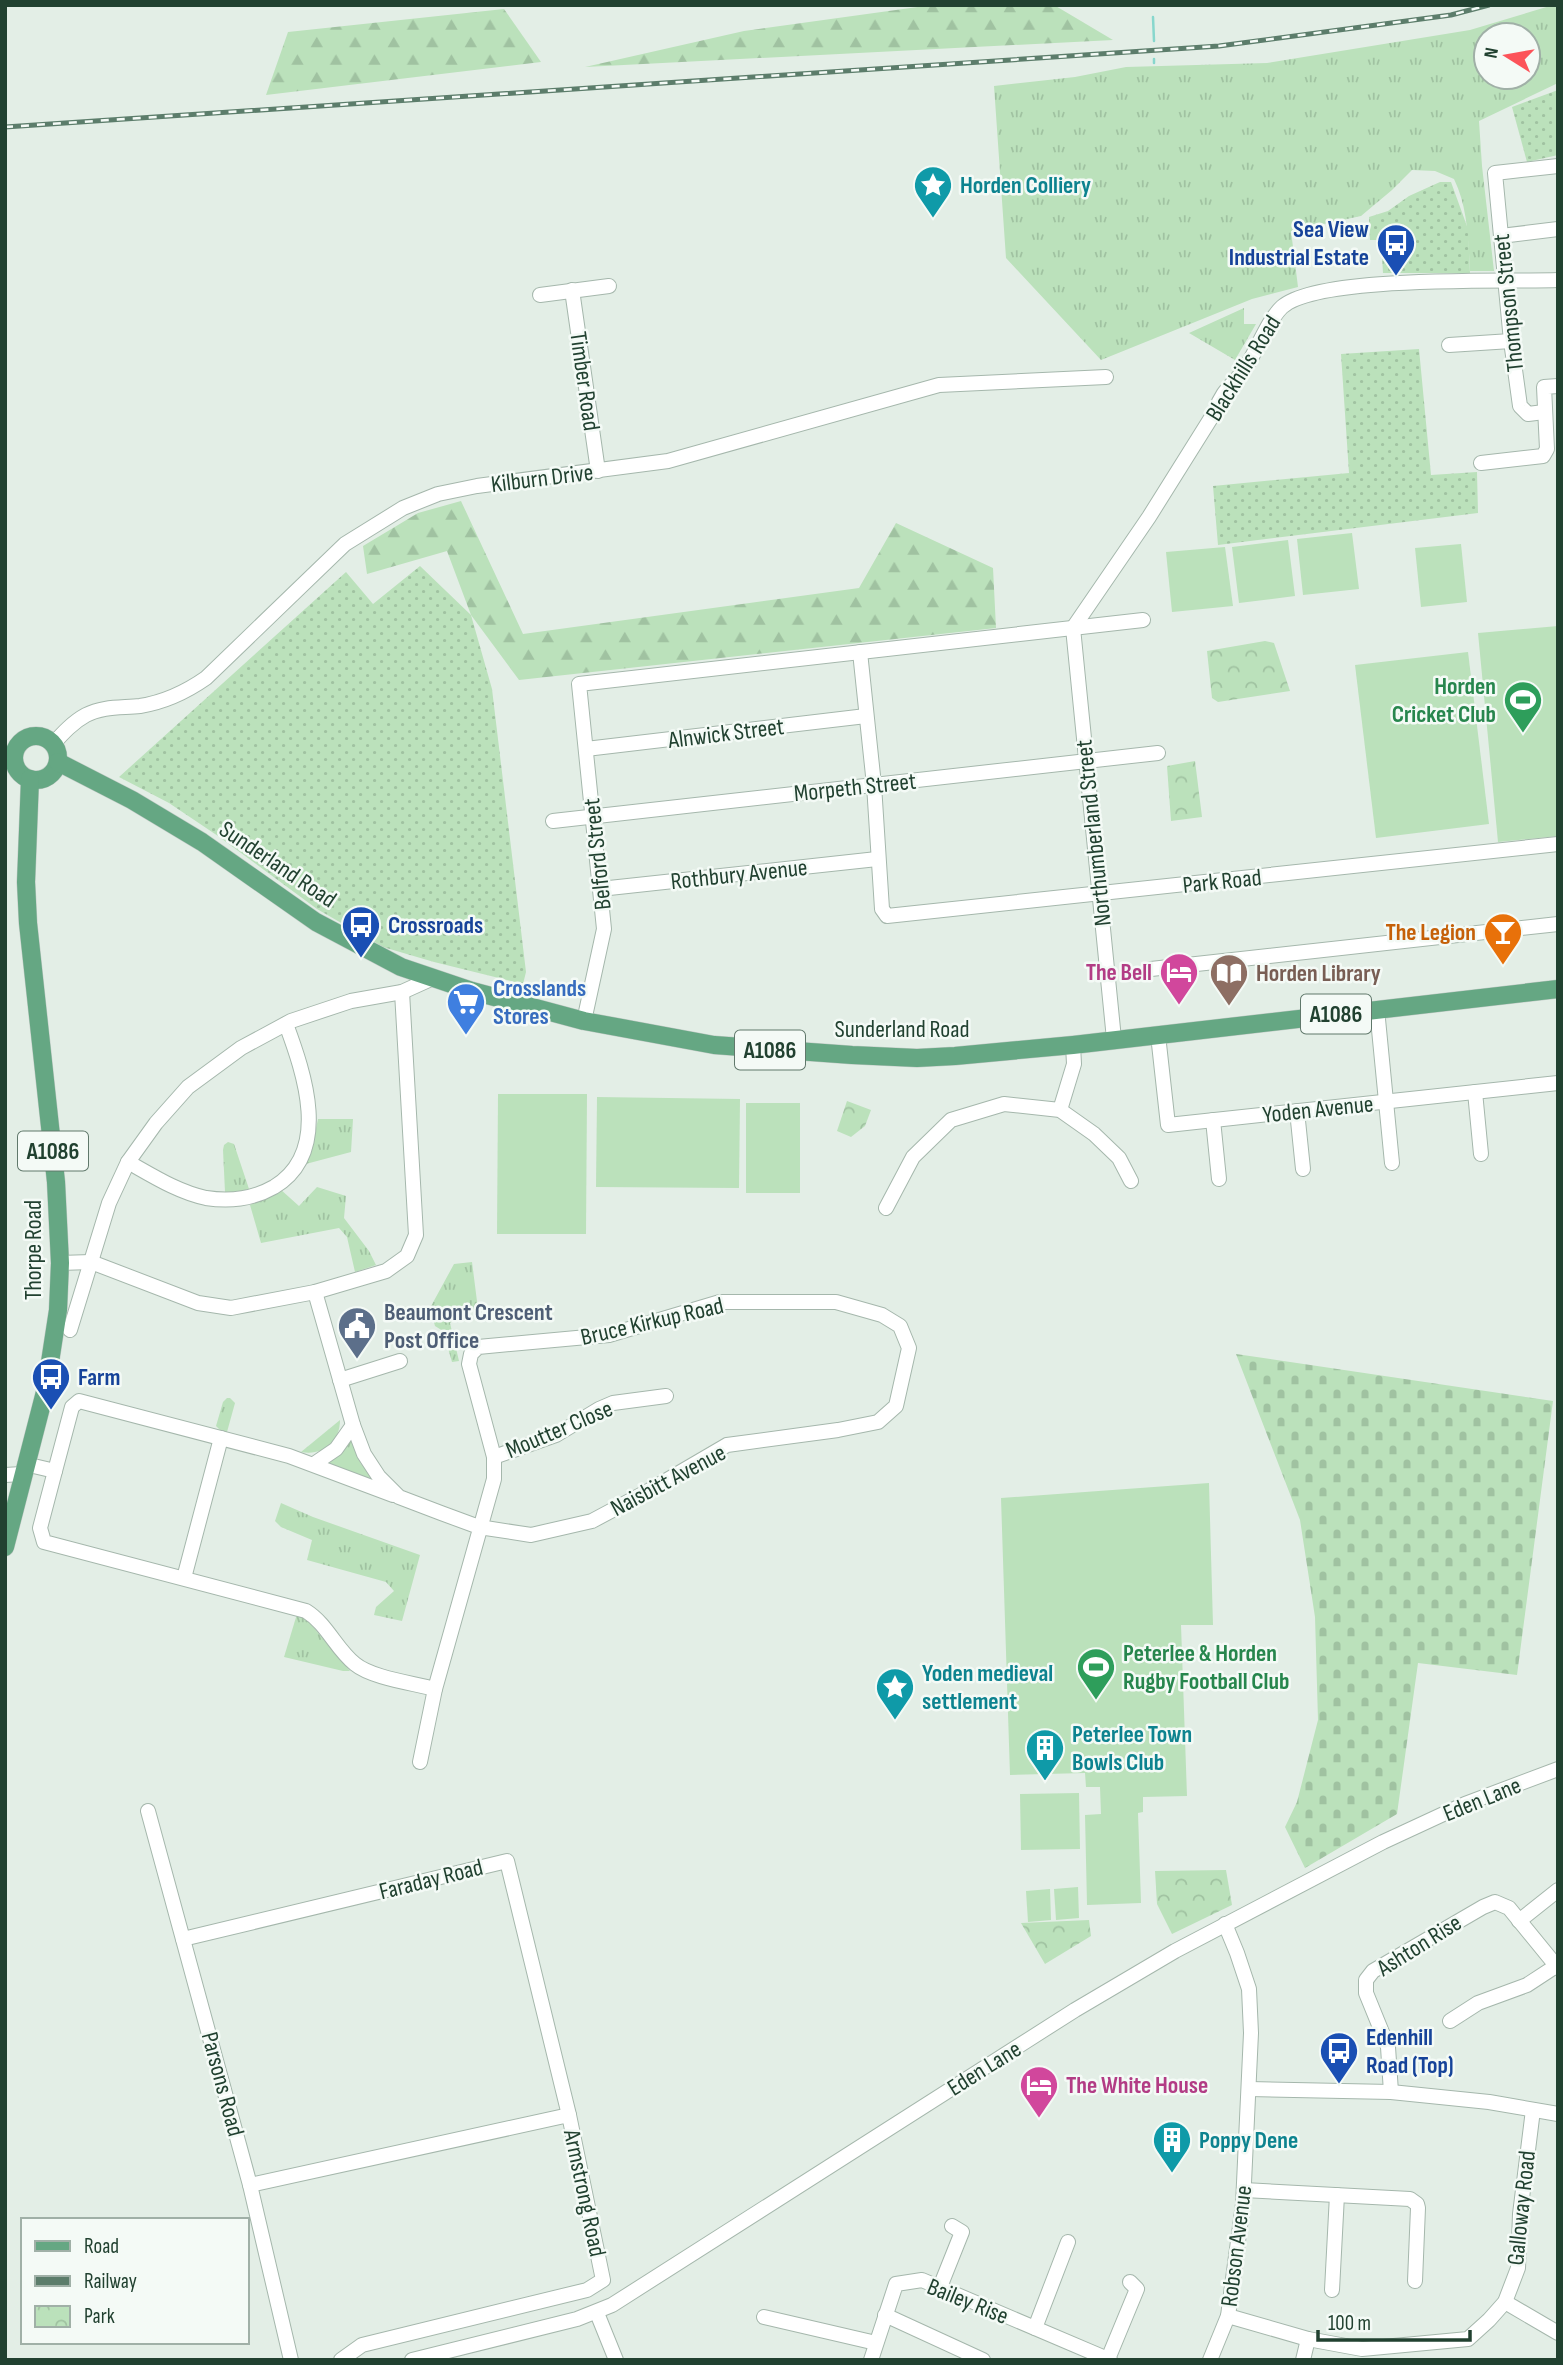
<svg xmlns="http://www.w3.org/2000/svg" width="1563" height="2365" font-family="'Sofia Sans Condensed',sans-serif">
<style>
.grass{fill:url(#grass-tufts);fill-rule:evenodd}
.forest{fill:url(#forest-firs)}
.cemetery{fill:url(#cemetery-stones)}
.park{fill:url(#park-crowns)}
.garden{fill:url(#garden-dots)}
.pitch{fill:#bbe1bb}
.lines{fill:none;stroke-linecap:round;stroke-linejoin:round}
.stream{stroke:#88d7cd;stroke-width:2.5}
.minor-casing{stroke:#a5b7ac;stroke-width:16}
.major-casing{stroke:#c1cac5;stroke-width:19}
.minor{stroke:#fff;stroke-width:14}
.major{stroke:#65a783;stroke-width:18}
.rail-casing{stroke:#5c7d6b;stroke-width:5}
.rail{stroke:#f4faf6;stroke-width:2.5;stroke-dasharray:8;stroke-linecap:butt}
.labels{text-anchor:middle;stroke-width:5;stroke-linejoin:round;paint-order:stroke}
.shield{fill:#f4faf6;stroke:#60786b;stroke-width:2}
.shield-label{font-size:23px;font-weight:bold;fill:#214130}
.culture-label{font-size:24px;font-weight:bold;fill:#0d838f;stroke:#f4faf6;text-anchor:start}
.transit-label{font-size:24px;font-weight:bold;fill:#164399;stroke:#f4faf6;text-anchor:start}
.street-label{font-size:24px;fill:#214130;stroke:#f4faf6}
.leisure-label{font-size:24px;font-weight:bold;fill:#27864d;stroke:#f4faf6;text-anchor:end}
.food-label{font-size:24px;font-weight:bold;fill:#c56008;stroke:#f4faf6;text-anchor:end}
.hotel-label{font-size:24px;font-weight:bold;fill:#b23c85;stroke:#f4faf6;text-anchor:end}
.education-label{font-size:24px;font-weight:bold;fill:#785e54;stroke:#f4faf6;text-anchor:start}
.shop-label{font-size:24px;font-weight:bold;fill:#366cbe;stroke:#f4faf6;text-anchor:start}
.service-label{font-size:24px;font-weight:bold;fill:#4e5e75;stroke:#f4faf6;text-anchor:start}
</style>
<defs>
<pattern id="grass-tufts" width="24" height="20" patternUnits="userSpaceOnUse" patternTransform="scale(1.75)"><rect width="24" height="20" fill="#bbe1bb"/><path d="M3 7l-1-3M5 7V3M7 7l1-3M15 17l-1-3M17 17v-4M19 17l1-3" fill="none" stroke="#a0c2a1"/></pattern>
<pattern id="forest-firs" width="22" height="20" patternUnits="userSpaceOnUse" patternTransform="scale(1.75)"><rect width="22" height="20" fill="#bbe1bb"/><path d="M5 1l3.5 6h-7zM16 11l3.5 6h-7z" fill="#a0c2a1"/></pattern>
<pattern id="cemetery-stones" width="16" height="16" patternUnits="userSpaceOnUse" patternTransform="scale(1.75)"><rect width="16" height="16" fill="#bbe1bb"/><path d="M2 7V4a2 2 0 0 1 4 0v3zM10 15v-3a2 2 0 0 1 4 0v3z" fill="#a0c2a1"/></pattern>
<pattern id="park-crowns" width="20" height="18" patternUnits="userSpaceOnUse" patternTransform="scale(1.75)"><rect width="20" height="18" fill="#bbe1bb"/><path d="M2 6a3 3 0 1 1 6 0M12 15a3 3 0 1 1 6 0" fill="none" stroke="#a0c2a1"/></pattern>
<pattern id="garden-dots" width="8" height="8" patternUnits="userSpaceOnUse" patternTransform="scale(1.75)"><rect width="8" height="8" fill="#bbe1bb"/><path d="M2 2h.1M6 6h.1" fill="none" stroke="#a0c2a1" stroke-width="1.8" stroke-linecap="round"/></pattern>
</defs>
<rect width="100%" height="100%" fill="#e3eee6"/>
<g class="grass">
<path d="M1553,5H1558V83L1479,121L1482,166L1494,271H1470C1468,239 1468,208 1454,179L1435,171L1412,170L1392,190L1361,216L1291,231L1298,287L1252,299L1101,360L1006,258L994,86L1075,77L1126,67L1267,63L1470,30ZM1486,35H1528V77H1486Z"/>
<path d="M1244,308V324H1256L1235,360L1189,333Z"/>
<path d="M318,1119H353L351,1152L302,1165L313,1142Z"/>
<path d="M228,1142L234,1144L249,1189L237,1193L225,1192L223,1150L224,1145Z"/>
<path d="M317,1187L346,1196L344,1218L369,1251L376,1265L355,1272L347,1237L339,1228L261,1243L250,1205L280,1189L299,1206Z"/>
<path d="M472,1262L478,1309L462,1311L450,1323L459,1361L452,1362L443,1331L435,1326L430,1308L454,1264Z"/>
<path d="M227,1398H230L235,1403L227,1432H222L216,1426L223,1402Z"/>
<path d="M340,1420C340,1442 323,1456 301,1452Z"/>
<path d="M350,1438L361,1464L379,1483L327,1463Z"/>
<path d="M281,1503L313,1517L420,1555L402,1621L374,1615L376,1607L394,1591L386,1582L307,1560L312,1540L281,1527L275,1521Z"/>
<path d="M297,1614L309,1622L350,1671H343L284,1657Z"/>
</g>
<g class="forest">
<path d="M932,5H1054L1113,40L585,67L744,31Z"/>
<path d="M504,9L541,62L266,95L288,32Z"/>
<path d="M461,501L523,634L859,588L896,523L993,568L996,628L519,680L471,615L447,551L367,574L363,546L418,513Z"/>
</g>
<path class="cemetery" d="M1236,1354L1553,1401L1517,1675L1418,1663L1397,1814L1305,1868L1285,1827L1297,1802L1318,1720L1315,1617L1300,1520Z"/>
<g class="park">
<path d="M1265,641L1274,643L1290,691L1218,702L1212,698L1207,651Z"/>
<path d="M1195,761L1202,817L1171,821L1167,766Z"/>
<path d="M847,1101L871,1110L865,1126L851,1137L837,1131Z"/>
<path d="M1226,1870L1232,1905L1172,1934L1157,1904L1155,1871Z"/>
<path d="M1089,1920L1091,1936L1045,1964L1021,1923Z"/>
</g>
<g class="garden">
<path d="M1558,90V155L1527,162L1512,107Z"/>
<path d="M1440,182H1451L1468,229L1470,273H1383L1381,240H1370L1369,217L1388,211L1409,196Z"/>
<path d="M1419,349L1431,475L1477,472L1478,513L1218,545L1213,486L1349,473L1341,354Z"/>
<path d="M420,566L471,615L492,689L526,972L523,984L434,962L383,947L317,909L218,836L169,803L119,777L346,572L373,604Z"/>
</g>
<g class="pitch">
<path d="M1352,533L1359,589L1303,595L1297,539Z"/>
<path d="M1288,540L1295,596L1239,603L1232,547Z"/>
<path d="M1461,544L1467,602L1421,607L1415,548Z"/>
<path d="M1225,547L1233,606L1172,612L1166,552Z"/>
<path d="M1558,626V836L1498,842L1478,633Z"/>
<path d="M1468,652L1489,824L1376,838L1355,665Z"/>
<path d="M498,1094H587L586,1234H497Z"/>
<path d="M597,1097L740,1099L739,1188L596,1187Z"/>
<rect x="746" y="1103" width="54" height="90"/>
<path d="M1209,1483L1213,1625H1181L1187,1796L1143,1797V1812L1138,1813L1141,1903L1087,1905L1085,1815L1101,1814L1100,1787H1086L1085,1773L1010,1775L1001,1498Z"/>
<path d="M1079,1793L1080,1849L1021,1850L1020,1794Z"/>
<path d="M1078,1887L1079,1918L1056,1920L1054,1889Z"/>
<path d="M1050,1889L1051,1920L1028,1922L1026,1891Z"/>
</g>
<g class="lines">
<g class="stream">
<path d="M1153,17L1154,41"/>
<path d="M1154,59V63"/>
</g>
<g class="minor-casing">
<g id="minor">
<path d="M1501,236L1558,229"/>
<path d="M572,290L598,471"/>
<path d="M540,295L609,286"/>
<path d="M1449,345L1511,341"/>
<path d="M1544,412L1528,414L1520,406L1511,341L1495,173L1558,166"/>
<path d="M1481,463L1543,456L1547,449L1544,387L1558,386"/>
<path d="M860,652L874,785L882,909L887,916L1558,844"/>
<path d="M53,744C63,733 73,722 86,715C103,706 122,708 140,706C165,702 186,692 206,678L345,544L403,508L438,494L477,486L668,461L939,385L1106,377"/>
<path d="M586,749L866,716"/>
<path d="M553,821L1158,753"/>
<path d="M600,889L877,859"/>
<path d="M1151,969L1558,924"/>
<path d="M1377,1009L1392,1163"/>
<path d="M584,1021L604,929L579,684L1143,620"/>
<path d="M1158,1035L1168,1125L1558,1083"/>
<path d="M1114,1039L1073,628L1149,517L1216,410C1222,389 1235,384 1246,367C1257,350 1268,320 1282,307C1317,275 1503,282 1558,280"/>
<path d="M1475,1092L1481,1154"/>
<path d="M1060,1110L1074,1064L1073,1045"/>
<path d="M1297,1111L1303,1169"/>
<path d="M1213,1120L1219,1179"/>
<path d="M128,1162C153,1176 178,1192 206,1198C231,1202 253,1199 274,1187C332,1152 304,1073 286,1024"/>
<path d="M886,1208L913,1157L951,1120L1004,1104L1060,1110L1094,1134L1119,1158L1131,1181"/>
<path d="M60,1263L91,1262L198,1303L231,1308L315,1292L386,1271L407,1256L416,1235L402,992"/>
<path d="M315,1292L353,1425L364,1454L379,1477L399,1497L441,1513L479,1527L531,1535L592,1521L650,1490L727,1445L838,1430L878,1422L896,1406L909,1348L900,1326L882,1315L836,1302H720L609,1335L478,1347L471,1354L469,1364L494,1457V1479L435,1689L420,1762"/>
<path d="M70,1330L109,1203L128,1162L156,1123L188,1087L241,1048L291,1021L351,1001L402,992L433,978"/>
<path d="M340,1380L400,1361"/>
<path d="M494,1457L556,1435L599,1409L613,1403L666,1396"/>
<path d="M25,1464L55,1471L40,1528L44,1542L306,1611C327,1624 336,1649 355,1664C372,1678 413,1683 435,1689"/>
<path d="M314,1464L336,1449L353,1425"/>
<path d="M55,1471L72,1407L79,1401L289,1456L393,1495"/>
<path d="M5,1475L22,1474"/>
<path d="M184,1578L221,1438"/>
<path d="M148,1811L250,2185L291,2360"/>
<path d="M1519,1921L1558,1890"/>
<path d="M183,1939L507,1861L569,2115"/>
<path d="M1450,2021L1478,2003L1527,1985L1556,1966"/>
<path d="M1249,2089L1391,2092L1489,2102L1558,2114"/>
<path d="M1391,2092L1388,2047L1366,1993V1980L1373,1971L1483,1907L1495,1902L1509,1908L1558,1968"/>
<path d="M250,2185L569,2115L603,2280L587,2290L362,2345L341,2360"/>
<path d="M1244,2190L1410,2199L1417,2204L1418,2208L1415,2281"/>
<path d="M940,2287L962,2232L952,2226"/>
<path d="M1332,2290L1337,2195"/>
<path d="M1505,2302L1558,2333"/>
<path d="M597,2313L616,2360"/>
<path d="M885,2315L983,2360"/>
<path d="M1228,2316L1308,2339L1362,2349L1468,2339L1489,2320L1505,2302L1518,2268L1520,2214L1533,2110"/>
<path d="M764,2317L876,2343"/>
<path d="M1035,2328L1068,2242"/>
<path d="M1108,2359L1137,2289L1130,2282"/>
<path d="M412,2360L577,2319L612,2305L1075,2010L1175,1951L1383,1842L1465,1804L1558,1769"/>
<path d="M871,2360L896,2284L922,2280L1110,2360"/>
<path d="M1210,2360L1228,2316L1243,2204L1251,2033L1249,1989L1237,1953L1225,1924"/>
<path d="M1303,2360L1308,2339"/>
</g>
</g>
<g class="major-casing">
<g id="major">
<circle cx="36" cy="758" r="22"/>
<path d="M58,762L132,800L202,842L316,922L401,967L472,991L584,1021L714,1045L852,1055L917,1058L955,1056L1073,1045L1558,989"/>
<path d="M5,1547L46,1388L58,1310L60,1263L56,1182L28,923L26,882L30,779"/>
</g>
</g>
<use href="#minor" class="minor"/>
<use href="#major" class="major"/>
<g class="rail-casing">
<path id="rail" d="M5,127L1219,46L1451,15L1489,5"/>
</g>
<use href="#rail" class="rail"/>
</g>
<defs>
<g id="sight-pin" transform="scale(2.0125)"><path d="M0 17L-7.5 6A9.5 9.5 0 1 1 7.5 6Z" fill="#0f9aa8" stroke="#f4faf6"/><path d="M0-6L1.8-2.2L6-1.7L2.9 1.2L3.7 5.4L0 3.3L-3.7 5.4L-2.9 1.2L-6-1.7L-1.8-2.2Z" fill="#fff"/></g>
<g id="bus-pin" transform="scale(2.0125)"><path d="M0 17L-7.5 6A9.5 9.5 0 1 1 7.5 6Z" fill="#1a4fb4" stroke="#f4faf6"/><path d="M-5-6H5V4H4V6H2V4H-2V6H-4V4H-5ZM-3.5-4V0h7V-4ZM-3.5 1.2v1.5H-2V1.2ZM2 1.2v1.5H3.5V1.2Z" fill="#fff"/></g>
<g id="stadium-pin" transform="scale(2.0125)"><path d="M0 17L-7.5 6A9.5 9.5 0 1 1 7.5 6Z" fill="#2e9e5b" stroke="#f4faf6"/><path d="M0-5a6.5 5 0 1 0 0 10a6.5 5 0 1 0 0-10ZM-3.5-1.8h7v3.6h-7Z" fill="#fff"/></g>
<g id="bar-pin" transform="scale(2.0125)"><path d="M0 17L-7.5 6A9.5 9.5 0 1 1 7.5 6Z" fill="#e8710a" stroke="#f4faf6"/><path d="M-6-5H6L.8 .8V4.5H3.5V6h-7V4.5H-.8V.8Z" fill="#fff"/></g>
<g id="hotel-pin" transform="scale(2.0125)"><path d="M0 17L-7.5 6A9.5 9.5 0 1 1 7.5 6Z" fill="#d1479c" stroke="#f4faf6"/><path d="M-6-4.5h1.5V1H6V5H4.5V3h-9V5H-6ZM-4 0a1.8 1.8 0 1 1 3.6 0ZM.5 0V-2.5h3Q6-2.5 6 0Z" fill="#fff"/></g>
<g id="library-pin" transform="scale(2.0125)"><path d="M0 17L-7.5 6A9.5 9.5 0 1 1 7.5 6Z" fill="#8d6e63" stroke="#f4faf6"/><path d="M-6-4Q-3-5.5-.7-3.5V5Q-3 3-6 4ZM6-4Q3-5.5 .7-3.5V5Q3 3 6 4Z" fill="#fff"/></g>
<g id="supermarket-pin" transform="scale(2.0125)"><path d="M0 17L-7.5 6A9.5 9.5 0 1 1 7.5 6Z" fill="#3f7fe0" stroke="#f4faf6"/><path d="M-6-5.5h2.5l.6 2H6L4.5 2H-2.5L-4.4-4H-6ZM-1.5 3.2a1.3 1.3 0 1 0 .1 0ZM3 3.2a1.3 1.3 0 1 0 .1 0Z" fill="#fff"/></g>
<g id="civic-pin" transform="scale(2.0125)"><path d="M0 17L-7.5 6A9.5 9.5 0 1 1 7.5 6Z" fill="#5c6f8a" stroke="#f4faf6"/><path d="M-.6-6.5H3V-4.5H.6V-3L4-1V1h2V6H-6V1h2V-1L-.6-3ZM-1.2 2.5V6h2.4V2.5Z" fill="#fff"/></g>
<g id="building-pin" transform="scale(2.0125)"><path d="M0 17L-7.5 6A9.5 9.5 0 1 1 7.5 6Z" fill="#0f9aa8" stroke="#f4faf6"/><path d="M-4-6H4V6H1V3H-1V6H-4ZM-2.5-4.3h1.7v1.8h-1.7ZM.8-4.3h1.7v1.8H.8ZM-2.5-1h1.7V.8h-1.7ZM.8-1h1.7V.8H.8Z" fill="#fff"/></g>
</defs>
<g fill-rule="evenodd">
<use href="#sight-pin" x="933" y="185"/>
<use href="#bus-pin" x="1396" y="243"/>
<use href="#stadium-pin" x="1523" y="700"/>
<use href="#bus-pin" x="361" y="925"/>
<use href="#bar-pin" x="1503" y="932"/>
<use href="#hotel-pin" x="1179" y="972"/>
<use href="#library-pin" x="1229" y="973"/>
<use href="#supermarket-pin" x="466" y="1002"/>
<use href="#civic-pin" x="357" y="1326"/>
<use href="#bus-pin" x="51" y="1377"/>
<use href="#stadium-pin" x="1096" y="1667"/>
<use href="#sight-pin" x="895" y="1687"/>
<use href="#building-pin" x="1045" y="1748"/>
<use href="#bus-pin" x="1339" y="2051"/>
<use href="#hotel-pin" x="1039" y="2085"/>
<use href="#building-pin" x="1172" y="2140"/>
</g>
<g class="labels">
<g class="shield">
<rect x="1301" y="994.5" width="70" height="39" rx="5"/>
<rect x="735" y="1030.5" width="70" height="39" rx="5"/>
<rect x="18" y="1131.5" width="70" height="39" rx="5"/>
</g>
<g class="shield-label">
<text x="1336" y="1022">A1086</text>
<text x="770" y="1058">A1086</text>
<text x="53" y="1159">A1086</text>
</g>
<g class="culture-label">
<text x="960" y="193">Horden Colliery</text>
<text x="922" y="1681">Yoden medieval<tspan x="922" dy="28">settlement</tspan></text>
<text x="1072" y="1742">Peterlee Town<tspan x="1072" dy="28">Bowls Club</tspan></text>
<text x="1199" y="2148">Poppy Dene</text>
</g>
<g class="transit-label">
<text x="1369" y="237" text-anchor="end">Sea View<tspan x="1369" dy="28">Industrial Estate</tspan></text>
<text x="388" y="933">Crossroads</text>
<text x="78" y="1385">Farm</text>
<text x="1366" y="2045">Edenhill<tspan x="1366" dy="28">Road (Top)</tspan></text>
</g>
<g class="street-label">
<text transform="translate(1508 303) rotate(-96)" y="8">Thompson Street</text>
<text transform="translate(1243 368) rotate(-58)" y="8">Blackhills Road</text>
<text transform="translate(585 381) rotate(82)" y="8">Timber Road</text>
<text transform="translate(542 478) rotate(-7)" y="8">Kilburn Drive</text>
<text transform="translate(726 733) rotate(-7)" y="8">Alnwick Street</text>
<text transform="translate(855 787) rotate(-6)" y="8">Morpeth Street</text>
<text transform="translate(1093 833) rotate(-96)" y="8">Northumberland Street</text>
<text transform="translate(597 854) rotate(-96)" y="8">Belford Street</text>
<text transform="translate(278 864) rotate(34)" y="8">Sunderland Road</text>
<text transform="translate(739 874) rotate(-6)" y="8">Rothbury Avenue</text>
<text transform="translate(1222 881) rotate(-6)" y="8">Park Road</text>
<text x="902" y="1037">Sunderland Road</text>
<text transform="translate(1318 1109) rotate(-6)" y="8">Yoden Avenue</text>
<text transform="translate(33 1250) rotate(-90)" y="8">Thorpe Road</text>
<text transform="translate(652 1321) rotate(-13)" y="8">Bruce Kirkup Road</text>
<text transform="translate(559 1429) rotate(-23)" y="8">Moutter Close</text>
<text transform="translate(668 1480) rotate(-28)" y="8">Naisbitt Avenue</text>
<text transform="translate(1482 1799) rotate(-22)" y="8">Eden Lane</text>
<text transform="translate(431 1879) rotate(-14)" y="8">Faraday Road</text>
<text transform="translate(1419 1945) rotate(-32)" y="8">Ashton Rise</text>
<text transform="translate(984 2068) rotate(-32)" y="8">Eden Lane</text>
<text transform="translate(223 2084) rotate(75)" y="8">Parsons Road</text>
<text transform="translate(585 2193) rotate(78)" y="8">Armstrong Road</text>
<text transform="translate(1521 2208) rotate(-84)" y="8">Galloway Road</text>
<text transform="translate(1236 2246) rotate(-83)" y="8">Robson Avenue</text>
<text transform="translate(968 2301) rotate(22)" y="8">Bailey Rise</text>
</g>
<g class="leisure-label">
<text x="1496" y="694">Horden<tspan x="1496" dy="28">Cricket Club</tspan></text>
<text x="1123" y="1661" text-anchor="start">Peterlee &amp; Horden<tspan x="1123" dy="28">Rugby Football Club</tspan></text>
</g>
<g class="food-label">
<text x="1476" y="940">The Legion</text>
</g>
<g class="hotel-label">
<text x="1152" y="980">The Bell</text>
<text x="1066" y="2093" text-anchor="start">The White House</text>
</g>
<g class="education-label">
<text x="1256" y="981">Horden Library</text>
</g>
<g class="shop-label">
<text x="493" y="996">Crosslands<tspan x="493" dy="28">Stores</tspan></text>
</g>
<g class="service-label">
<text x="384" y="1320">Beaumont Crescent<tspan x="384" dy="28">Post Office</tspan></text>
</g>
</g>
<rect width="1563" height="2365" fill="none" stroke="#214130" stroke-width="14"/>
<rect x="21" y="2218" width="228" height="126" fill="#f4faf6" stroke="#a0b0a7" stroke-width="2"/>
<rect x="35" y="2241" width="35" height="10" fill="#65a783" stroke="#a0b0a7" stroke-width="2"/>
<text x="84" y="2253" font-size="21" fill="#214130">Road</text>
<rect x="35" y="2276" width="35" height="10" fill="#5c7d6b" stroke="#a0b0a7" stroke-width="2"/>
<text x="84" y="2288" font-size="21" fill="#214130">Railway</text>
<rect x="35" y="2306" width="35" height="21" fill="url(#park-crowns)" stroke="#a0b0a7" stroke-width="2"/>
<text x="84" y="2323" font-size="21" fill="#214130">Park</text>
<g transform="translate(1507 56) rotate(281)"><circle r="33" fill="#f4faf6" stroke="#a0b0a7" stroke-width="2"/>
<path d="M0-5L12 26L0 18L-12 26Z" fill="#fc5359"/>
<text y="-10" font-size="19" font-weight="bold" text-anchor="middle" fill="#214130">N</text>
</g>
<path d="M1318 2330v10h152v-10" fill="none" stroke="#214130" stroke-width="3.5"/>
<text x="1328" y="2330" font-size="21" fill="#214130" stroke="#f4faf6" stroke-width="5" paint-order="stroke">100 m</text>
</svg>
